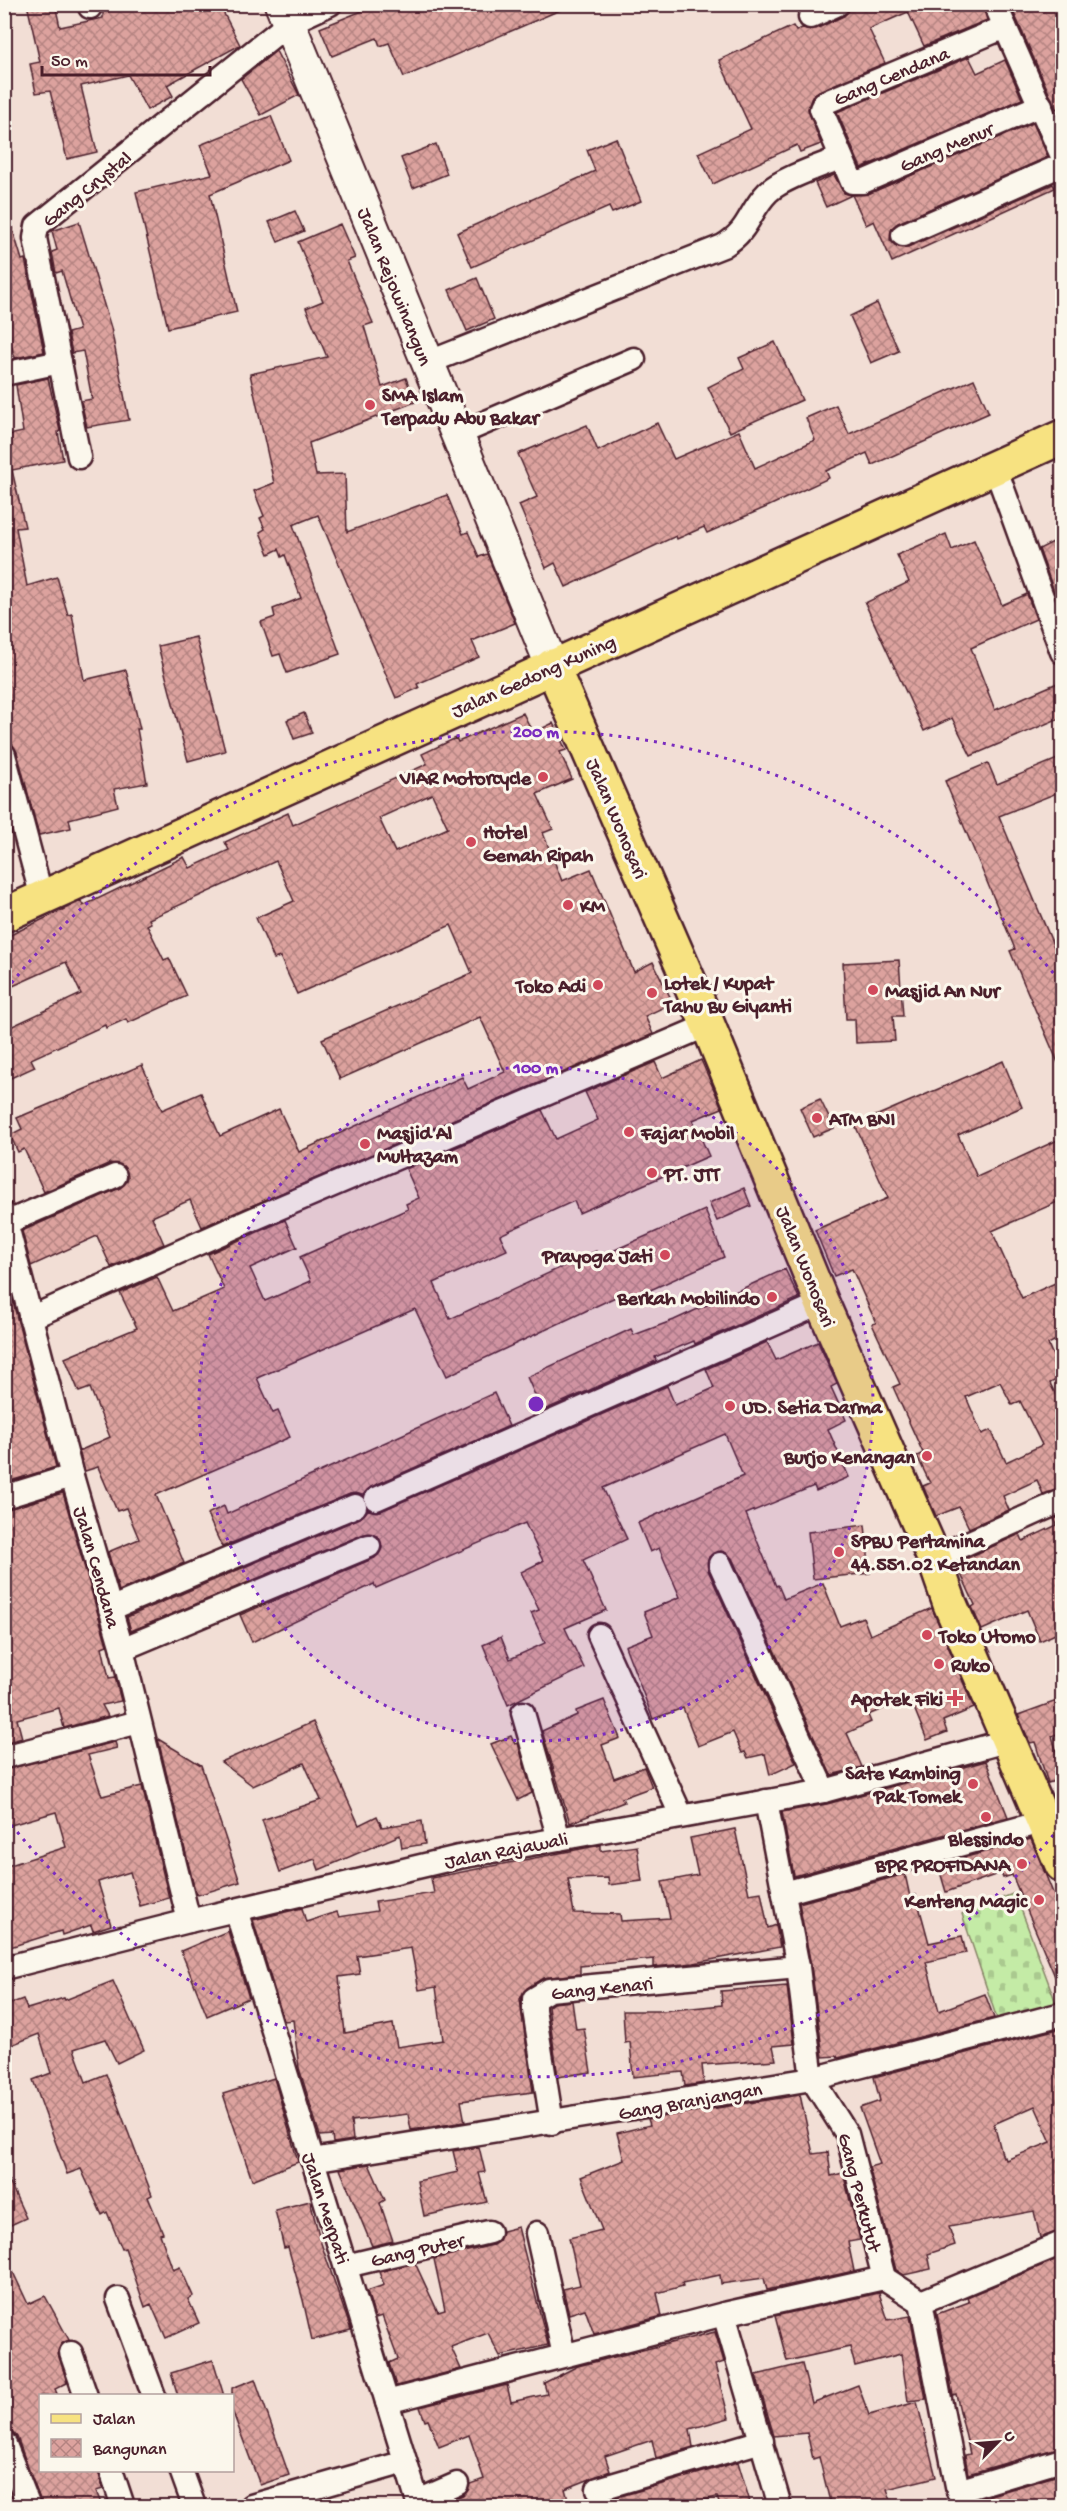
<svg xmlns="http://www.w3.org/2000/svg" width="1067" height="2511" font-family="'Gochi Hand',sans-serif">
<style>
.cemetery{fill:url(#cemetery-stones);stroke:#878568;stroke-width:1.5}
.building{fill:url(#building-cross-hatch);stroke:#4a1f2b;stroke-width:1.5;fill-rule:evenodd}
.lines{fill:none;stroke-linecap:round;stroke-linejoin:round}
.street-casing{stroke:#4a1f2b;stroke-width:27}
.secondary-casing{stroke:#4a1f2b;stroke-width:36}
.primary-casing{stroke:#4a1f2b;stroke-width:38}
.street{stroke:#fbf7ec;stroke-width:22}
.secondary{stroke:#fbf7ec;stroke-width:32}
.primary{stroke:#f7e281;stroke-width:33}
.ring{fill:none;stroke:#7b2cbf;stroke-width:3;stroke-dasharray:3 6}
.poi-dot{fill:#d1495b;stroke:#fbf7ec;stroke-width:2}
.labels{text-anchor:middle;stroke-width:6;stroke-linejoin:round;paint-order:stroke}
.street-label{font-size:20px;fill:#4a1f2b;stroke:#fbf7ec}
.poi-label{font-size:20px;font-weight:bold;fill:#4a1f2b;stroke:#fbf7ec;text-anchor:start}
.centre{fill:#7b2cbf;stroke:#fbf7ec;stroke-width:3}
.ring-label{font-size:18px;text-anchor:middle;font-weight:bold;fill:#7b2cbf;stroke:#fbf7ec;stroke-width:6;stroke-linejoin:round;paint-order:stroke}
</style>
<defs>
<pattern id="cemetery-stones" width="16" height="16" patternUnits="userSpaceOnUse" patternTransform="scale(1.5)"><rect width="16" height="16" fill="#c4eba6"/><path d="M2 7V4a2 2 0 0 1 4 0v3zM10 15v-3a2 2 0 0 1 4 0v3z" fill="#aac98f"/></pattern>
<pattern id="building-cross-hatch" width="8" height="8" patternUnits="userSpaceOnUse" patternTransform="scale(1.5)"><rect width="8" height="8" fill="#dca29e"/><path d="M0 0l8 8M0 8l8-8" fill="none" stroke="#b48381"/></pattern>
</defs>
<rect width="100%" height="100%" fill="#f2ded5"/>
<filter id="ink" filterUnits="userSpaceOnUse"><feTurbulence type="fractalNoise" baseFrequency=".0167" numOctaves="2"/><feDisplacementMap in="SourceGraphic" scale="12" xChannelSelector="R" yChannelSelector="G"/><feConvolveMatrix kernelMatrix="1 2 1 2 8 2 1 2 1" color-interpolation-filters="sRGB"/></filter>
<g filter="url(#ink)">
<path class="cemetery" d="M1015,1893L1059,2011L1000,2028L962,1914Z"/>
<g class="building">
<path d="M27,4H55L60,27L103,18V4H219L240,45L167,85L173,96L147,110L128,75L81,86L97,152L67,159L50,91L36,93L30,64L40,62Z"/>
<path d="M379,4H574L404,77L389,43L380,46L377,38L332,56L320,28Z"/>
<path d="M854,4H982L987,20L924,46L908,12L869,29L885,63L819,91L812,96L808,109L821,144L800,152L797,145L713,184L698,153L751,129L719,60L793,26L796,31L802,28L816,29L844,16Z"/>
<path d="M1010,4H1062V107L1056,109Z"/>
<path d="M276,51L299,95L261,115L241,79Z"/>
<path d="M969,57L977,73L1005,60L1022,99L861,168L837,112Z"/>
<path d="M271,116L289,160L210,194L237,312L168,328L136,192L212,174L200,145Z"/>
<path d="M1033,123L1048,157L898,223L892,228L890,240L896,246L908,247L1053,184L1055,188L892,262L874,221L866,225L852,195L868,194Z"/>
<path d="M616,138L641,201L612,213L609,207L472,267L457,233L595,171L587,150Z"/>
<path d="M436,144L447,174L413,188L401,158Z"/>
<path d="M834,175L844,193L852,195L826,207L815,183Z"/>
<path d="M295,211L304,231L278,242L269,222Z"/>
<path d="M9,217L22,260L25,259L44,352L15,358L4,323V218Z"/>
<path d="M79,222L111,328L129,420L87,427L81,401L92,399L83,351L72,353L68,333L79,330L62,271L56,273L52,252L57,250L52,231Z"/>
<path d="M340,224L355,258L347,261L373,323L364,326L382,387L406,378L415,402L309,443L316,475L345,474L347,532L447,495L463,534L468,532L479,557L487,554L515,623L472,641L479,657L417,684L419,688L396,698L318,515L293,525L340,654L287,673L280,654L273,656L261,622L275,617L273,609L301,598L285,555L282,557L279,549L269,554L260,532L265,529L260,518L264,516L254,491L274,483L250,374L327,357L306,308L323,301L298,242Z"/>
<path d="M477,278L494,319L467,331L449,290Z"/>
<path d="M877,303L899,351L871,363L850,316Z"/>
<path d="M775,342L802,400L730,432L708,387L744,369L739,358Z"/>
<path d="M48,378L60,431L58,432L63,460L12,470L25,527L16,528L27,586L57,577L68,615L72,614L84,680L126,670L140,729H137L147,783L114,789L118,806L69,819L71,828L39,835L17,752L13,745L4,742V436L23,432L16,385Z"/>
<path d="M974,379L989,413L872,465L867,453L826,471L829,478L769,506L707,533L704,527L677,539L676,536L566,587L555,563L546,568L519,505L537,497L518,454L587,425L598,451L657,423L674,459L739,431L755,468L815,440L806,418L836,405L849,434Z"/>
<path d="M946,534L952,550L974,540L1002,605L1027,594L1036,619L971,648L995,710L1062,681V717L971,756L952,718L924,731L865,603L909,582L897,555Z"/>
<path d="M1053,542L1062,562V614L1039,549Z"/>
<path d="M196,637L225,751L188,761L158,646Z"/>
<path d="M304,713L312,733L294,739L287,720Z"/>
<path d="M523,713L533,733L553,723L566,750L560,752L572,779L537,794L553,829L543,833L562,881L591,869L634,972L653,962L673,1003L645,1016L653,1034L202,1227L190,1200L152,1217L164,1244L111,1267L97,1236L31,1266L22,1231L120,1188L128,1177L123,1166L110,1163L44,1192L24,1149L18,1152L10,1135L22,1129L17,1118L142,1065L162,1110L201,1093L220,1136L279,1109L299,1152L462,1077L468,1089L505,1072L480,1017L340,1079L322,1039L472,973L451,925L297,994L280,957L274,959L256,918L294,901L276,861L149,919L151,923L147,925L164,960L169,958L187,996L128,1023L126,1019L106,1028L105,1025L31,1059L35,1067L4,1081V1030L81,994L66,962L4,990V938L81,901L83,906L184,857L190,868L229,850L225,842L288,813L293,825L427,764L422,754L456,738L458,742ZM432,794L448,828L395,852L379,818Z"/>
<path d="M1062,757V791L999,816L1062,966V1072L1010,951L1015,949L945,781L988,763L997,784Z"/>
<path d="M899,960L903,1016H893L895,1041L856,1043L855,1019H846L843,963Z"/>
<path d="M701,1060L722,1108L693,1120L709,1156L579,1213L574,1201L500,1235L507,1250L434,1283L450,1319L596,1251L599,1257L705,1210L724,1257L628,1300L624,1293L447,1376L415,1309L257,1378L273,1413L278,1411L290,1437L156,1495L184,1563L119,1591L108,1552L139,1539L126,1508L117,1511L98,1467L85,1471L79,1451L110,1437L90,1388L79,1392L65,1358L137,1328L120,1293L157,1277L173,1311L224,1289L208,1254L285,1220L297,1247L250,1268L265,1301L311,1281L300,1257L408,1209L406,1204L419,1198L406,1169L542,1110L556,1139L598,1120L585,1092L655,1062L662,1078Z"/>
<path d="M1003,1061L1022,1107L958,1135L977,1177L1062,1138V1200L992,1231L1022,1298L1062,1280V1337L1048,1344L1062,1377L1050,1383L1062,1408V1488L1043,1494L1037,1480L1003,1496L1009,1510L969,1528L959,1507L936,1516L923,1486L930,1483L917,1456L923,1453L893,1387L900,1384L872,1324L876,1323L852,1269L834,1276L815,1230L888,1198L855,1125ZM1000,1382L1012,1405L1020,1401L1042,1445L1006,1462L991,1430L982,1434L966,1397Z"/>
<path d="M820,1099L834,1128L813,1137L800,1108Z"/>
<path d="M744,1188L751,1206L717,1221L709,1203Z"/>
<path d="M785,1269L799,1298L695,1344L694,1341L655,1357L656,1361L542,1411L527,1377L631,1329L634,1335L674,1320Z"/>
<path d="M4,1279H7L56,1467L4,1483Z"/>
<path d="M767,1342L776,1360L818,1342L837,1384L831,1387L846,1420L828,1429L849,1477L816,1491L814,1486L746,1514L776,1586L778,1585L784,1599L823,1583L840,1626L863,1617L870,1635L932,1608L974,1708L943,1721L947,1732L927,1740L910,1698L868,1715L871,1722L847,1733L862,1767L831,1775L732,1558L721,1551L709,1557L708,1570L796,1763L770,1775L765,1754L748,1758L745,1752L742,1753L733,1732L698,1746L683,1708L653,1719L625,1646L653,1635L644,1612L680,1597L659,1548L650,1552L638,1523L743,1476L725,1434L603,1488L627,1539L583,1560L606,1610L565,1628L584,1668L508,1705L483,1645L501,1637L510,1659L545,1643L531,1613L539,1610L521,1572L543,1561L525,1523L376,1588L374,1584L252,1642L240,1615L375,1558L382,1548L378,1536L364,1534L131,1631L127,1617L360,1518L368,1510L381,1511L667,1386L675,1405L714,1388L706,1369Z"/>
<path d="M494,1393L509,1426L371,1487L363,1495L350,1494L222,1547L207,1514L224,1506L227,1514Z"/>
<path d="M63,1493L107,1645L102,1647L109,1678L115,1677L121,1701L102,1705L108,1716L64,1728L59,1708L17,1719L22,1738L4,1743V1510Z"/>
<path d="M1062,1516V1631L1040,1641L1027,1610L982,1630L972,1607L975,1605L956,1563L1020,1534L1023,1541L1057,1525L1054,1519Z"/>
<path d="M865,1525L870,1573L813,1579L808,1532Z"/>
<path d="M1062,1699V1732L1052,1736L1062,1770V1779L1048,1783L1035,1742L1030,1743L1018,1715Z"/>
<path d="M604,1700L620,1738L602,1745L614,1778L644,1767L652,1787L622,1798L624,1802L570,1823L542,1731L577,1715L576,1711Z"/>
<path d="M313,1722L359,1825L377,1816L382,1827L422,1821L425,1844L402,1848L400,1835L319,1870L315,1859L280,1872L262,1820L321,1800L304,1763L253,1786L221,1762Z"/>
<path d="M511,1736L515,1744L518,1743L532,1793L518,1800L491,1744Z"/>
<path d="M158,1739L201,1765L240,1882L198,1895L195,1891Z"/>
<path d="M115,1742L117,1748L88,1755L102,1796L142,1786L169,1898L140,1906L130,1872L98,1882L111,1925L93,1931L91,1925L62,1935L61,1931L4,1949V1867L66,1847L56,1812L4,1827V1770Z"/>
<path d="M986,1761L1008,1817L794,1876L782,1812L827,1804Z"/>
<path d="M735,1829L749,1894L761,1892L768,1928L776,1925L780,1947L694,1963L654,1967V1959L580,1966V1974L543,1978L527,1988L520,1999L533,2092L461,2101L465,2122L411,2130L408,2114L351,2121L353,2140L333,2143L332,2135L320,2136L299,2068L293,2020L284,2021L253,1920L302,1908L306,1922L337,1912L339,1917L377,1911L375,1902L434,1893L431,1878L601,1845V1851L637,1846L642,1881L609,1885L608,1878L568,1879L574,1913L620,1914L621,1921L670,1918L662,1882L698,1875L690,1838ZM411,1948L419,1990L436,1987L443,2040L397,2047L393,2024L345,2033L339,1977L360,1974L357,1956Z"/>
<path d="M1031,1839L1062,1915V1993L1012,1875L1003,1878L1001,1873L946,1892L938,1865Z"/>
<path d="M905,1874L910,1897L916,1895L929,1943L962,1936L966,1953L926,1962L939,2011L985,1994L994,2018L838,2058L837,2056L823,2057L811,1965L799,1903Z"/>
<path d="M228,1931L249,1998L207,2016L181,1951Z"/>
<path d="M113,1981L144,2050L117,2063L105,2039L74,2049L86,2082L106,2074L152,2195L148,2197L163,2233L160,2234L173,2270L180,2267L193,2296L188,2299L199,2323L166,2338L151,2304L145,2307L125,2248L122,2249L107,2212L102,2215L81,2169L67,2174L33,2080L51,2073L39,2034L4,2048V2006L23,1999L27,2009L64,1998L65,2000Z"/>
<path d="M787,1986L794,2044L773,2046L776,2060L702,2065L704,2083L685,2086L683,2072L633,2077L630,2042L625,2043L623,2011H662L722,2005L721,1991Z"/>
<path d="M572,2001L576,2029L584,2028L591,2072L558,2077L548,2007L553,2003Z"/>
<path d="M1062,2028V2230L1040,2238L1034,2211L949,2227L955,2245L928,2254L931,2269L904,2275L896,2270L869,2167L880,2164L860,2108L880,2101L874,2077ZM1035,2106L1051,2142L1006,2160L1005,2157L1003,2158L994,2124Z"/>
<path d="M274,2078L298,2162L252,2180L223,2094Z"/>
<path d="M800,2095L813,2154L828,2152L831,2176L843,2173L860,2240L848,2242L854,2271L767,2290L764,2278L721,2284L720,2275L682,2283L683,2286L657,2293L662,2316L594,2334L585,2309L569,2314L563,2289L580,2285L569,2238L602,2230L581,2177L624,2160L617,2133L650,2125L648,2119Z"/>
<path d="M479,2147L485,2172L479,2173L487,2202L424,2216L417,2181L458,2172L453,2151Z"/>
<path d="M369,2164L385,2200L380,2203L393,2241L372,2246L340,2169Z"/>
<path d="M4,2170L26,2218L4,2228Z"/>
<path d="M310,2201L321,2243L351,2330L312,2340L303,2300L288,2247L284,2248L275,2210Z"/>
<path d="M518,2227L548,2345L500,2356L488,2333L451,2347L461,2369L396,2386L389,2363L398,2359L382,2316L375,2318L367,2291L384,2285L379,2272L415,2263L438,2312L445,2310L434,2259L493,2245L499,2241L502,2231Z"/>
<path d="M4,2253L28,2304L45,2296L69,2340L61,2344L58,2351L67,2383L55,2389L58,2396H40V2470H98L103,2489L96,2491L102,2506H42L17,2437L12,2431L4,2429Z"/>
<path d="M1062,2257V2447L968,2474L965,2455L970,2454L956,2394L953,2395L937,2314L969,2302L967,2297Z"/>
<path d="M879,2293L888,2320L910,2316L926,2399L908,2401L901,2354L855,2366L850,2347L787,2361L775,2316Z"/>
<path d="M715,2332L724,2362L715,2365L729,2418L690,2429L693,2447L656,2458L652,2440L605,2456L610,2471L565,2489L570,2506H439L463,2496L470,2484L484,2479L469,2435L439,2447L428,2420L425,2421L420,2407L507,2385L511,2402L547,2394L544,2383L578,2366Z"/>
<path d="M213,2360L224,2396H178L171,2373Z"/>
<path d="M802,2364L812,2403L858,2385L869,2415L917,2402L936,2477L887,2489L893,2506H831L819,2457L813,2459L807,2433L774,2436L756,2375Z"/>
<path d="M255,2379L289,2475L260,2485L232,2410V2388Z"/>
<path d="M738,2462L750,2502L720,2506L717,2497L680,2506H616L614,2498Z"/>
<path d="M1062,2474V2506H962L961,2504Z"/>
</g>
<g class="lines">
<g class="street-casing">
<g id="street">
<path d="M89,4L90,7"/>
<path d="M995,4L1062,156"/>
<path d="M810,17L838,4"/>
<path d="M1005,27L824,103L821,109L852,182H863L1041,105"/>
<path d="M903,235L1062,165"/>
<path d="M427,363L723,246C751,229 748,212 768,192C783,178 820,166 840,158"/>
<path d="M4,374L60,362"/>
<path d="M456,435L634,359"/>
<path d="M79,457L35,238L37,226L289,23L330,4"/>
<path d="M995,467L1062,652"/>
<path d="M4,755L42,898"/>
<path d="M4,1214L72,1476L122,1649L189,1921"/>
<path d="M8,1222L115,1176"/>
<path d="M30,1318L251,1220L708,1025"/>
<path d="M4,1497L72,1476"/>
<path d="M376,1499L822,1303"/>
<path d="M934,1558L1062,1501"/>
<path d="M720,1564L824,1791"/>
<path d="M110,1609L355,1506"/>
<path d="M599,1635L681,1815"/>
<path d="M122,1649L369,1546"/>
<path d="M523,1713L559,1839"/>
<path d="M4,1757L139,1722"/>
<path d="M766,1801L798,1967L812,2079L847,2134L884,2278"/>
<path d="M784,1893L1046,1821"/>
<path d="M236,1910L419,2506"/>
<path d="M4,1968L189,1921L459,1857L824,1791L1010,1740"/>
<path d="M552,2123L534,2010V1999L549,1990L798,1967"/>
<path d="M312,2160L812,2079L1062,2014"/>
<path d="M537,2233L564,2355"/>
<path d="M346,2266L489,2232"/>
<path d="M118,2299L154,2396"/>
<path d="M921,2302L1062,2243"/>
<path d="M724,2314L780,2506"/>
<path d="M71,2353L86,2396"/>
<path d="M387,2402L724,2314L884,2278L921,2302L958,2491"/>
<path d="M4,2442L29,2506"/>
<path d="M111,2470L123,2506"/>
<path d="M181,2470L194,2506"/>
<path d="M598,2489L762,2441"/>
<path d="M958,2491L1062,2460"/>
<path d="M418,2501L457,2484"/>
<path d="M251,2506L405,2462"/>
</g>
</g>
<g class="secondary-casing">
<path id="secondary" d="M281,4L552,666"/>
</g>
<g class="primary-casing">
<g id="primary">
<path d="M552,666L708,1025L822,1303L934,1558L950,1604L1062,1865"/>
<path d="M4,915L1062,437"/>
</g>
</g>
<use href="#street" class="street"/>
<use href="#secondary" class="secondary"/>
<use href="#primary" class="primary"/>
</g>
</g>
<circle cx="536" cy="1404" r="337" fill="#7b2cbf" fill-opacity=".12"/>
<g class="ring">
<circle cx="536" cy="1404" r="337"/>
<path d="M1059 1828A673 673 0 0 1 6 1818M6 990A673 673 0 0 1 1059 980"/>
</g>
<g class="poi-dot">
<circle cx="370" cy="405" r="6"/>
<circle cx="543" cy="777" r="6"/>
<circle cx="471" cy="842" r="6"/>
<circle cx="568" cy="905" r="6"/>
<circle cx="598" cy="985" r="6"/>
<circle cx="873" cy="990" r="6"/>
<circle cx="652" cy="993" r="6"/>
<circle cx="817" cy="1118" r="6"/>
<circle cx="629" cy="1132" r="6"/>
<circle cx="365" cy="1144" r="6"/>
<circle cx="652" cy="1173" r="6"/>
<circle cx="665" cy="1255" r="6"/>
<circle cx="772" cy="1297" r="6"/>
<circle cx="730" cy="1406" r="6"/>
<circle cx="927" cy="1456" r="6"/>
<circle cx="839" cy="1552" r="6"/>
<circle cx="927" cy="1635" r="6"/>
<circle cx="939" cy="1664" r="6"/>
<path d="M952 1689h6v6h6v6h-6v6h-6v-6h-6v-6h6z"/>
<circle cx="973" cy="1784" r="6"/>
<circle cx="986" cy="1817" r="6"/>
<circle cx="1022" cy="1864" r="6"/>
<circle cx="1039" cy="1900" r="6"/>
</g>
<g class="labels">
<g class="street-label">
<text transform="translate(891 75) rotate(-23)" y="7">Gang Cendana</text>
<text transform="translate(946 146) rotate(-23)" y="7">Gang Menur</text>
<text transform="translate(86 188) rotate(-39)" y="7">Gang Crystal</text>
<text transform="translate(396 286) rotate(68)" y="7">Jalan Rejowinangun</text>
<text transform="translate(533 675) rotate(-24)" y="7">Jalan Gedong Kuning</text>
<text transform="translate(618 818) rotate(67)" y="7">Jalan Wonosari</text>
<text transform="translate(807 1266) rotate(68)" y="7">Jalan Wonosari</text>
<text transform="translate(98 1567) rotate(74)" y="7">Jalan Cendana</text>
<text transform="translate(506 1849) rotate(-11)" y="7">Jalan Rajawali</text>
<text transform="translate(602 1987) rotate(-6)" y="7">Gang Kenari</text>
<text transform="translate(690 2100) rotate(-10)" y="7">Gang Branjangan</text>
<text transform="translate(861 2192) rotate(75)" y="7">Gang Perkutut</text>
<text transform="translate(327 2208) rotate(72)" y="7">Jalan Merpati</text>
<text transform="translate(417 2249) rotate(-13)" y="7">Gang Puter</text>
</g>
<g class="poi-label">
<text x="382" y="401">SMA Islam<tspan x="382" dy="23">Terpadu Abu Bakar</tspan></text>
<text x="531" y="784" text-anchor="end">VIAR Motorcycle</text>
<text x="483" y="838">Hotel<tspan x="483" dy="23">Gemah Ripah</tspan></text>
<text x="580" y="912">KM</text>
<text x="664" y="989">Lotek / Kupat<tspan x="664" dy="23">Tahu Bu Giyanti</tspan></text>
<text x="586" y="992" text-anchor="end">Toko Adi</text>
<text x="885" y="997">Masjid An Nur</text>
<text x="829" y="1125">ATM BNI</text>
<text x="377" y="1139">Masjid Al<tspan x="377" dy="23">Multazam</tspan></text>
<text x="641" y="1139">Fajar Mobil</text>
<text x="664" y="1180">PT. JTT</text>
<text x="653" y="1262" text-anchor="end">Prayoga Jati</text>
<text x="760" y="1304" text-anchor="end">Berkah Mobilindo</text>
<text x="742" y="1413">UD. Setia Darma</text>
<text x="915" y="1463" text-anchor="end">Burjo Kenangan</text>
<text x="851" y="1547">SPBU Pertamina<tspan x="851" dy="23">44.551.02 Ketandan</tspan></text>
<text x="939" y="1642">Toko Utomo</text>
<text x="951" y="1671">Ruko</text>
<text x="943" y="1705" text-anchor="end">Apotek Fiki</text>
<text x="961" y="1779" text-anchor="end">Sate Kambing<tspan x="961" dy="23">Pak Tomek</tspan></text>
<text x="986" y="1845" text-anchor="middle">Blessindo</text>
<text x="1010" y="1871" text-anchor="end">BPR PROFIDANA</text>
<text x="1027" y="1907" text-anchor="end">Kenteng Magic</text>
</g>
</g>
<circle cx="536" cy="1404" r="9" class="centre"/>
<g class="ring-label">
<text x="536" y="737">200 m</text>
<text x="536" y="1073">100 m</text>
</g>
<rect width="1067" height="2511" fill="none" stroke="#fbf7ec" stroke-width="24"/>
<rect x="12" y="12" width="1043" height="2487" fill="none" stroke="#4a1f2b" stroke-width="2" filter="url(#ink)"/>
<rect x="39" y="2394" width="195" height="78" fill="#fbf7ec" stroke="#b4a19f" stroke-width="1.5"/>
<rect x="51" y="2414" width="30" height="9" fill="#f7e281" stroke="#b4a19f" stroke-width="1.5"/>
<text x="93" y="2424" font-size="18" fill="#4a1f2b">Jalan</text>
<rect x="51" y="2439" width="30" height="18" fill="url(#building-cross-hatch)" stroke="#b4a19f" stroke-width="1.5"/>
<text x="93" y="2454" font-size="18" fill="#4a1f2b">Bangunan</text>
<g transform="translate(998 2442) rotate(65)" stroke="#fbf7ec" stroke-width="4.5" paint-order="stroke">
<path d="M0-4.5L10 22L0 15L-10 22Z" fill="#4a1f2b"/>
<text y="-9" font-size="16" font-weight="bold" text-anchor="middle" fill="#4a1f2b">U</text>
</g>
<path d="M42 66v9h168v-9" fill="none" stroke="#4a1f2b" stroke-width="3"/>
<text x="51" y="66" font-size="18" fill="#4a1f2b" stroke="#fbf7ec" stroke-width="4.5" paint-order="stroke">50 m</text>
</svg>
